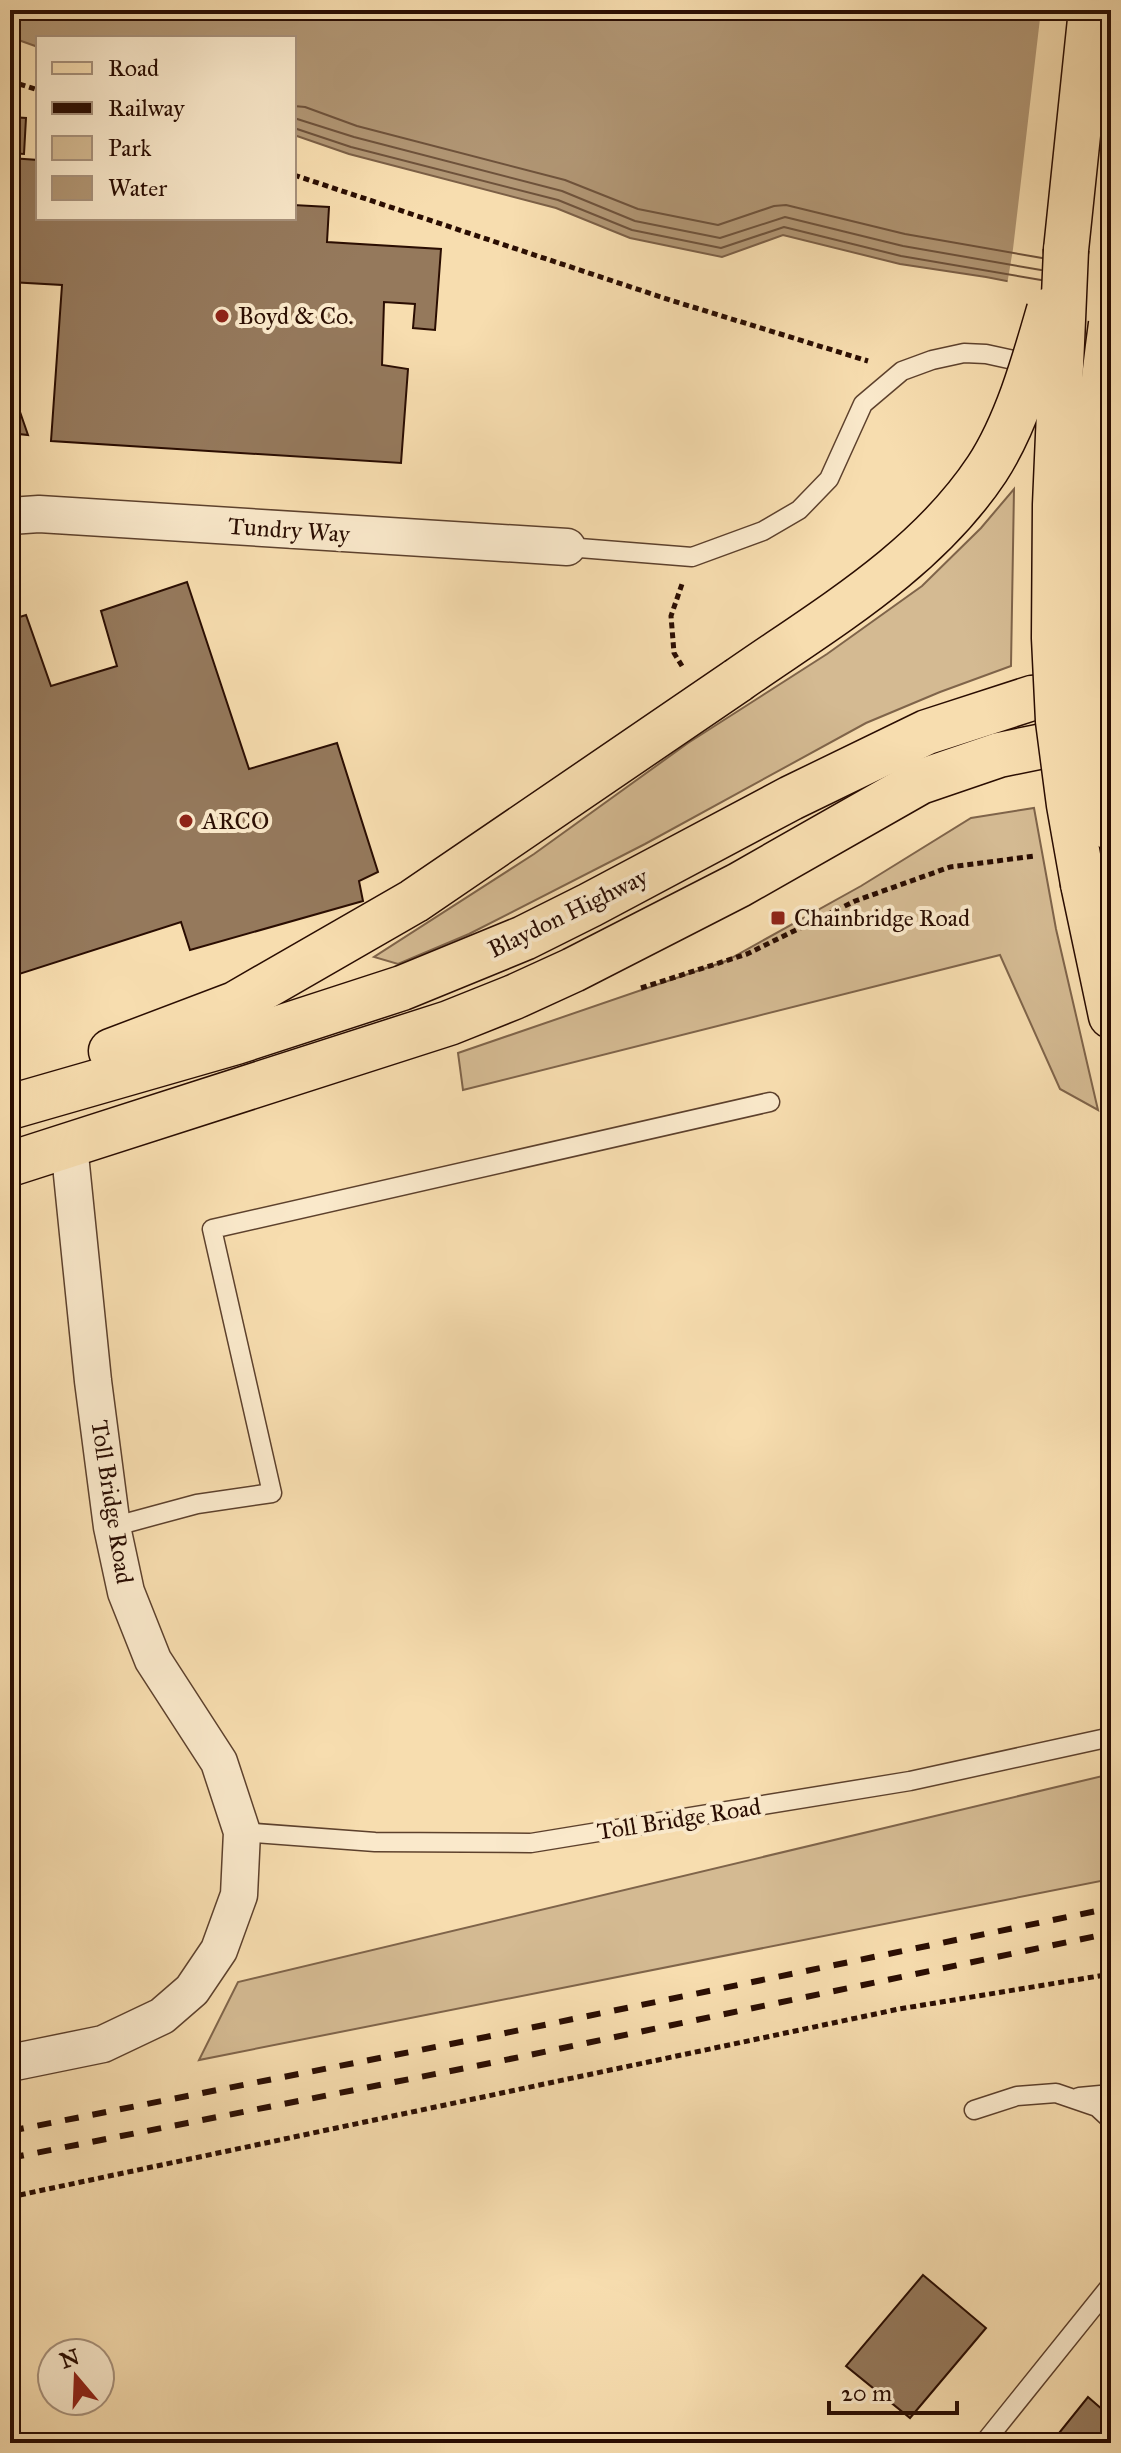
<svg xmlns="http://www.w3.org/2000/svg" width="1121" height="2453" font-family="'IM FELL Great Primer',serif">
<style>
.green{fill:#d4ba92;stroke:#7f644a;stroke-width:2}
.water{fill:#b19674;stroke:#7b5f46;stroke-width:2}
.pier{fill:#f7ddaf}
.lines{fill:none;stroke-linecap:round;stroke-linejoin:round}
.shore{stroke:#6e523b;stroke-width:2}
.building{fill:#95795c;stroke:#2a0d02;stroke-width:2}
.service-casing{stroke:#5d412d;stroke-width:21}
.minor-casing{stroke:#5d412d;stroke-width:39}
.primary-casing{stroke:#2a0d02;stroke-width:47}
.path{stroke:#2a0d02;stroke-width:5;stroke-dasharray:6 4;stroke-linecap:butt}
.service{stroke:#fae9cb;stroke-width:18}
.minor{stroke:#fae9cb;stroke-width:36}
.primary{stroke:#f7ddaf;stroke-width:44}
.rail{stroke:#2a0d02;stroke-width:6;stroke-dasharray:14 14;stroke-linecap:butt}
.primary-bridge-casing{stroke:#2a0d02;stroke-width:47;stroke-linecap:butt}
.primary-bridge{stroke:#f7ddaf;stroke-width:44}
.poi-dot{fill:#8f2418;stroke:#fae9cb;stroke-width:3}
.labels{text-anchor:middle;stroke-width:8;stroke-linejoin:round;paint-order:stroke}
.poi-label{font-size:24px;fill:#2a0d02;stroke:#fae9cb;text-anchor:start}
.street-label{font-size:24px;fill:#2a0d02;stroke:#fae9cb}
</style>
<rect width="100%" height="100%" fill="#f7ddaf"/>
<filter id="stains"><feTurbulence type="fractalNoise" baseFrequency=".0025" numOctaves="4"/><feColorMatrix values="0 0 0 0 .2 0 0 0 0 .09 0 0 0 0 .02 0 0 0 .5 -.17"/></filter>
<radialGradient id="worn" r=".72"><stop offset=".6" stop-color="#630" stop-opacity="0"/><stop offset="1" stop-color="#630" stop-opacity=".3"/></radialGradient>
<g class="green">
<path d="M1014,489L1011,666L940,692L866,723L645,844L469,934L398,964L374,957L534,854L688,743L827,654L922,586L981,528Z"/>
<path d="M1034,808L1056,929L1098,1110L1060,1089L1000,955L463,1090L458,1053L726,961L861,886L971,818Z"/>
<path d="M1111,1774V1879L199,2060L238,1982Z"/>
</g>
<path class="water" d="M10,10H1111L1089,297L986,277L900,264L783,235L722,257L630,238L556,208L349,154L294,135V38H38V47L10,37Z"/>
<path class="pier" d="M1041,10H1111V310L1087,301L1007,285L1013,249Z"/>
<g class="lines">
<g class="shore">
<path d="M294,106L305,107L357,126L565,180L638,209L718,225L774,206L786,205L905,234L1042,258"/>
<path d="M294,118L354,137L562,191L635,221L720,238L785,217L903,246L1041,270"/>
<path d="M294,128L351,147L558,200L632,230L721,248L784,227L901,256L1041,280"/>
</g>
</g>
<g class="building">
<path d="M10,117L26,118L24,154L10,153Z"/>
<path d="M10,158L38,160V218H294V205L329,207L327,242L441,249L435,330L413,328L415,304L384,302L382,365L408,369L401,463L51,441L62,285L10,282Z"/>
<path d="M10,383L28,435L10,433Z"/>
<path d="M187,582L249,769L337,743L378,872L359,881L363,901L190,950L181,922L10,977V620L26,615L51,686L117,666L101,611Z"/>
<path d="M923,2275L986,2328L910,2418L846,2366Z"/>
<path d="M1088,2397L1111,2417V2443H1051Z"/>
</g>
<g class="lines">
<g class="service-casing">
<g id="service">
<path d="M567,547L692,557L763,531L799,510L829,479L863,404L902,371L932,360L964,353L986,354L1032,364"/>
<path d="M112,1527L197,1504L272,1493L212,1229L770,1102"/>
<path d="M242,1832L375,1842L531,1843L910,1781L1111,1737"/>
<path d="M1079,2097L1111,2094"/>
<path d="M974,2110L1017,2096L1056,2093L1097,2107L1111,2120"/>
<path d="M984,2443L1111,2285"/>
</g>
</g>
<g class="minor-casing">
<g id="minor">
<path d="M10,516L39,514L567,547"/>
<path d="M10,2063L103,2044L162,2016L192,1990L219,1950L239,1895L242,1832L219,1762L153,1660L126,1592L112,1527L93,1381L69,1145"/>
</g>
</g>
<g class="primary-casing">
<g id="primary">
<path d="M1066,250L1091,10"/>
<path d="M1083,884L1111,1016"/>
<path d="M111,1051L235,1004L414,901L738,680"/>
<path d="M10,1107L236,1042L402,988L524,938L590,905L791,798L927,732L1032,698L1093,693"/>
<path d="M10,1164L449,1023L514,997L573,970L739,885L920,782L999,755L1097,735"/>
</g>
</g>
<g class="path">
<path d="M10,81L38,90"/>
<path d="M294,175L670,300L868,361"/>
<path d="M682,666L674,653L671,616L682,584"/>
<path d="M641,988L747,954L855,901L950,867L1035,856"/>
<path d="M10,2197L899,2009L1111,1974"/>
</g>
<use href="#service" class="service"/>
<use href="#minor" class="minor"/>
<use href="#primary" class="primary"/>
<g class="rail">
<path d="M10,2131L486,2037L1111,1908"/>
<path d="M10,2158L491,2063L1111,1933"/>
</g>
<g class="primary-bridge-casing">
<g id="primary-bridge">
<path d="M1066,250L1055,505L1054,638L1058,721L1069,805L1083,884"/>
<path d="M1111,324C1088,490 1078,662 1111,828"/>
<path d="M738,680C827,618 926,561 987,469C1017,423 1034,362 1049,310"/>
</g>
</g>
<use href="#primary-bridge" class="primary-bridge"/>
</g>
<g class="poi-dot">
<circle cx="222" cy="316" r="8"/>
<circle cx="186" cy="821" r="8"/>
<rect x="770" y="910" width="16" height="16" rx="4"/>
</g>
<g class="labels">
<g class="poi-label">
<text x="238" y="324">Boyd &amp; Co.</text>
<text x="202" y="829">ARCO</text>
<text x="794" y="926">Chainbridge Road</text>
</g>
<g class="street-label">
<text transform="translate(289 530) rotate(4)" y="8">Tundry Way</text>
<text transform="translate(568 913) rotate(-26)" y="8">Blaydon Highway</text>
<text transform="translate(112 1502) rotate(81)" y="8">Toll Bridge Road</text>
<text transform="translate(679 1819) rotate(-9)" y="8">Toll Bridge Road</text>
</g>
</g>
<rect width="1121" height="2453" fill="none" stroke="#f7ddaf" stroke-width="40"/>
<rect x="12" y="12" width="1097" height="2429" fill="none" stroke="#2a0d02" stroke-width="4"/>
<rect x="20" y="20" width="1081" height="2413" fill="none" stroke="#2a0d02" stroke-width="2"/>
<rect x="36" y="36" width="260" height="184" fill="#fae9cb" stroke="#a7917b" stroke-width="2"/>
<rect x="52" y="62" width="40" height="12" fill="#f7ddaf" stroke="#a7917b" stroke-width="2"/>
<text x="108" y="76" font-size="24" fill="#2a0d02">Road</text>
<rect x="52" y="102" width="40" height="12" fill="#2a0d02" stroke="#a7917b" stroke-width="2"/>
<text x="108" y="116" font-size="24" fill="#2a0d02">Railway</text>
<rect x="52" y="136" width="40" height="24" fill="#d4ba92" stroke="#a7917b" stroke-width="2"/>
<text x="108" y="156" font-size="24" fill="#2a0d02">Park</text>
<rect x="52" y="176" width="40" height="24" fill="#b19674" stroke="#a7917b" stroke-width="2"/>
<text x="108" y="196" font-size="24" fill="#2a0d02">Water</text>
<g transform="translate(76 2377) rotate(341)"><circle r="38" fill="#fae9cb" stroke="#a7917b" stroke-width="2"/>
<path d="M0-6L14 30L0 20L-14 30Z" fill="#8f2418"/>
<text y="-12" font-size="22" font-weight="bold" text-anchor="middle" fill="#2a0d02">N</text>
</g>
<path d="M829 2401v12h128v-12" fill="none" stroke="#2a0d02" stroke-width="4"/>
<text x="841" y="2401" font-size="24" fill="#2a0d02" stroke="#fae9cb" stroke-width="6" paint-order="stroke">20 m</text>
<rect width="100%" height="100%" filter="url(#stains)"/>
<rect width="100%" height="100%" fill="url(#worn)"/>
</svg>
